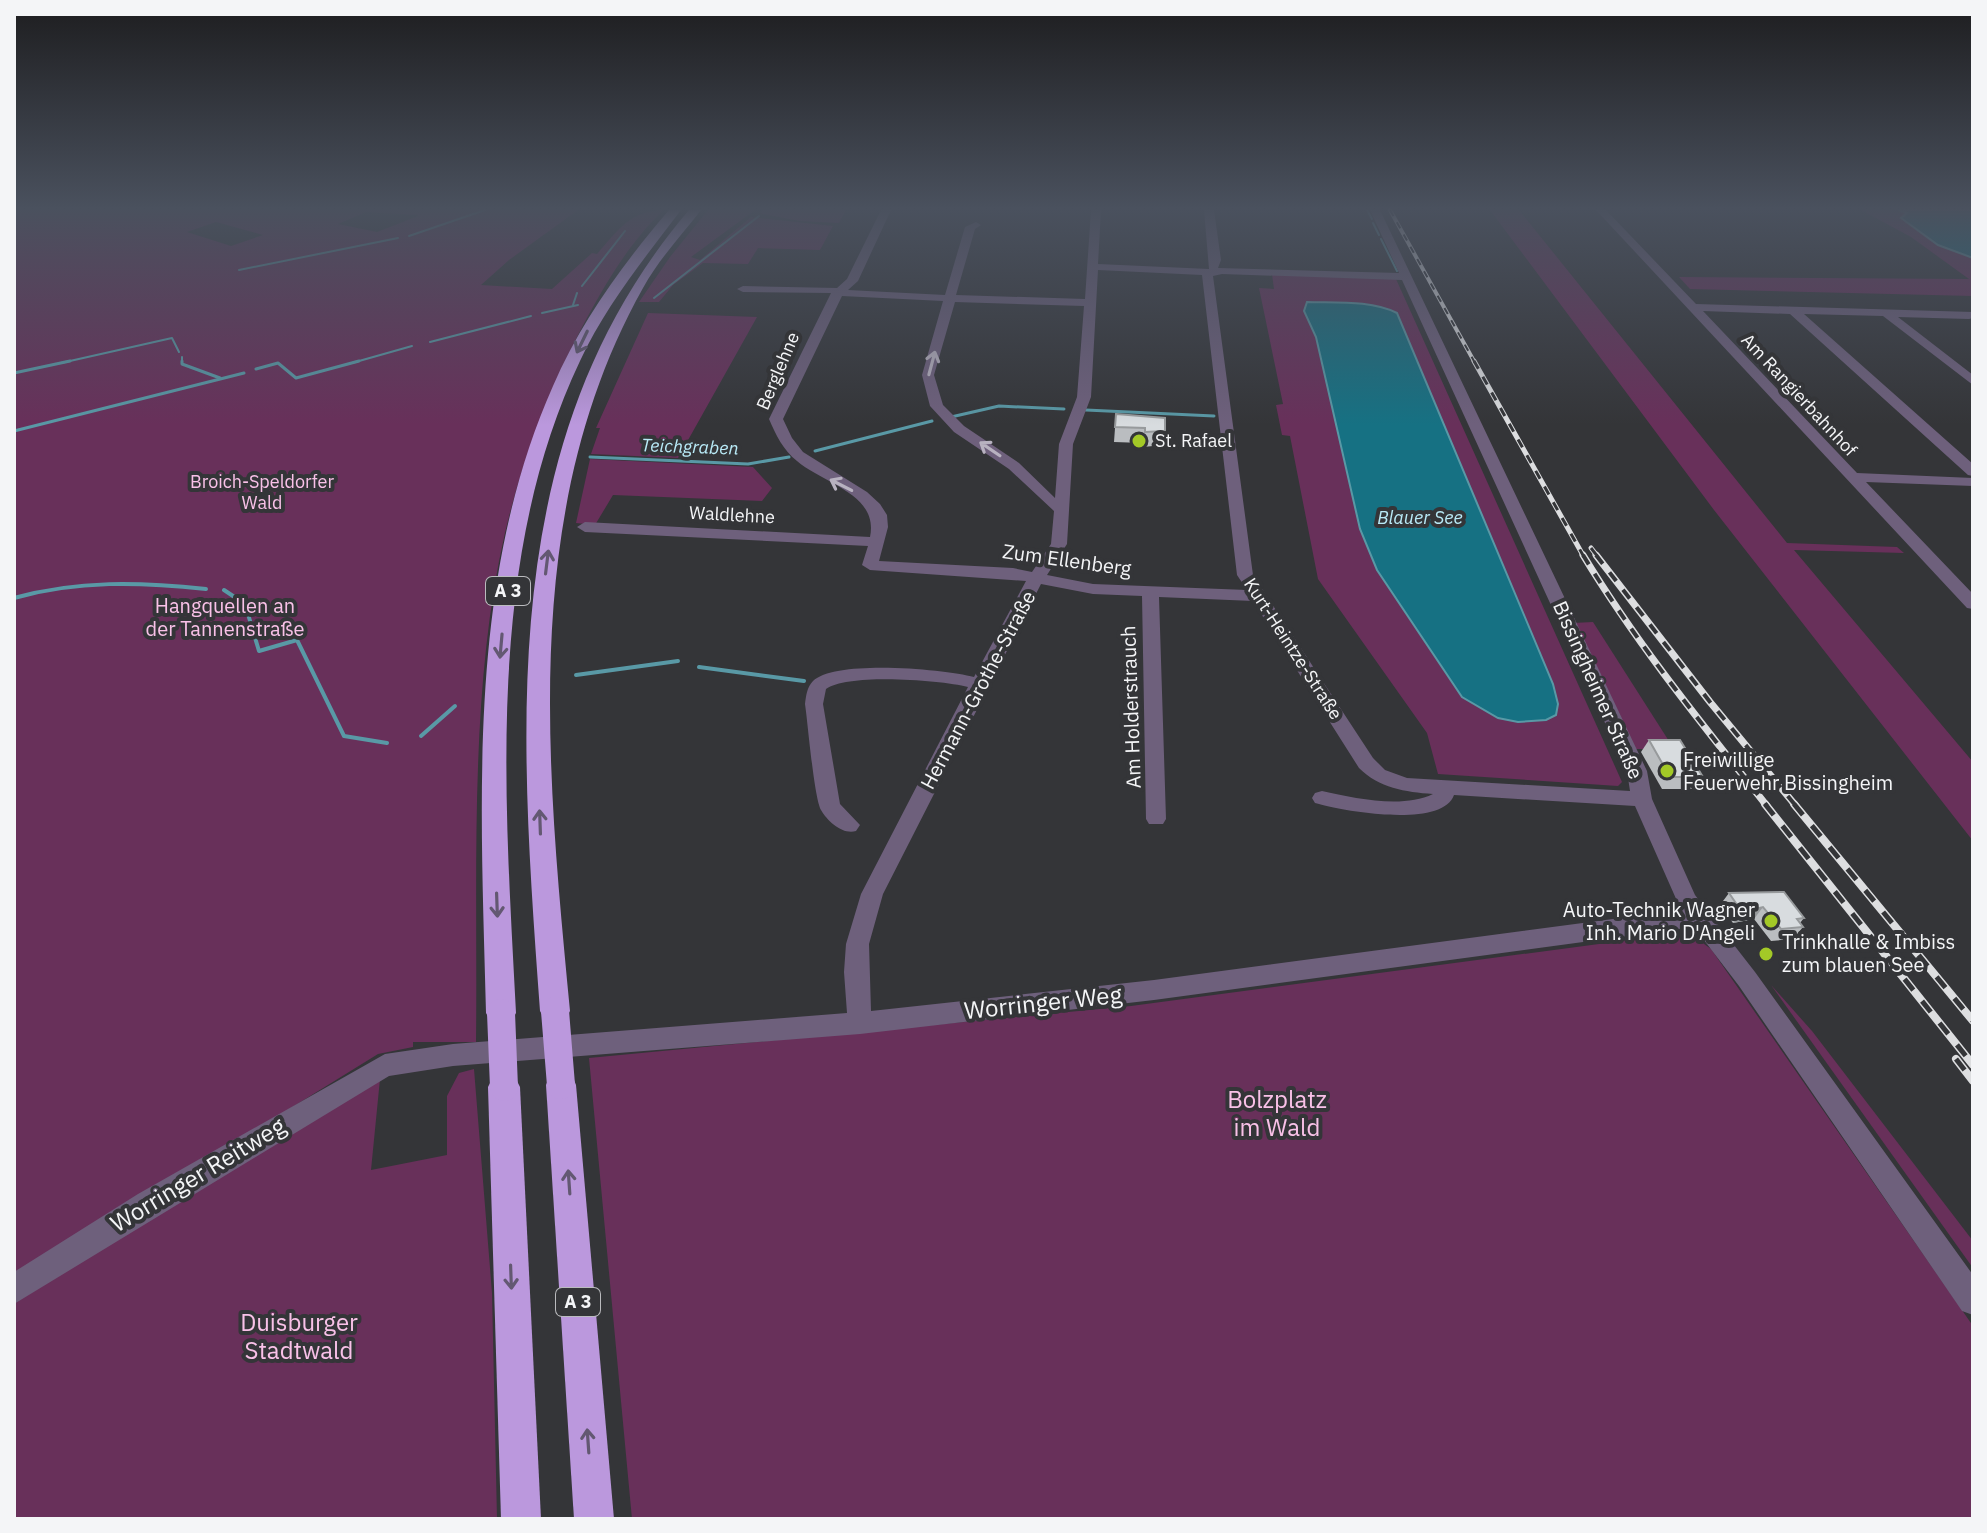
<svg xmlns="http://www.w3.org/2000/svg" width="1987" height="1533" font-family="'IBM Plex Sans',sans-serif">
<style>
.green{fill:#68305a;fill-rule:evenodd}
.water{fill:#167183;stroke:#5999a6;stroke-width:2}
.lines{fill:none;stroke-linecap:round;stroke-linejoin:round}
.stream-far2{stroke:#5999a6;stroke-width:2}
.stream-far1{stroke:#5999a6;stroke-width:3}
.stream{stroke:#5999a6;stroke-width:4}
.minor{fill:#6e607c;fill-rule:evenodd}
.highway{fill:#bb98dd;fill-rule:evenodd}
.rail-far3-casing{stroke:#dddee0;stroke-width:4}
.rail-far2-casing{stroke:#dddee0;stroke-width:5}
.rail-far1-casing{stroke:#dddee0;stroke-width:7}
.rail-casing{stroke:#dddee0;stroke-width:8}
.rail-far3{stroke:#343538;stroke-width:2;stroke-dasharray:7;stroke-linecap:butt}
.rail-far2{stroke:#343538;stroke-width:3;stroke-dasharray:9;stroke-linecap:butt}
.rail-far1{stroke:#343538;stroke-width:4;stroke-dasharray:11;stroke-linecap:butt}
.rail{stroke:#343538;stroke-width:5;stroke-dasharray:14;stroke-linecap:butt}
.highway-bridge{stroke:#bb98dd;stroke-width:28}
.wall{fill:#babdc0}
.shaded-wall{fill:#979a9c}
.building{fill:#d8dcdf;stroke:#979a9c;stroke-width:2}
.oneway{stroke:#635872}
.oneway2{stroke:#b8b2c0}
.poi-dot{fill:#a3c927;stroke:#343538;stroke-width:3}
.labels{text-anchor:middle;stroke-width:8;stroke-linejoin:round;paint-order:stroke}
.far-street-label{font-size:18px;fill:#f4f5f7;stroke:#343538}
.far-poi-label{font-size:18px;fill:#f4f5f7;stroke:#343538;text-anchor:start}
.far-water-label{font-size:18px;font-style:italic;fill:#b9eaf7;stroke:#343538}
.far-park-label{font-size:18px;fill:#f9c1e8;stroke:#343538}
.shield{fill:#343538;stroke:#babbbe;stroke-width:2}
.shield-label{font-size:18px;font-weight:bold;fill:#f4f5f7}
.street-label{font-size:20px;fill:#f4f5f7;stroke:#343538}
.park-label{font-size:20px;fill:#f9c1e8;stroke:#343538}
.poi-label{font-size:20px;fill:#f4f5f7;stroke:#343538;text-anchor:start}
.near-street-label{font-size:24px;fill:#f4f5f7;stroke:#343538}
.near-park-label{font-size:24px;fill:#f9c1e8;stroke:#343538}
</style>
<rect width="100%" height="100%" fill="#343538"/>
<g class="green">
<path d="M14,210H578L509,260L481,285L552,289L592,253L597,254C618,230 631,210 664,210C627,244 601,291 578,335C546,397 521,464 505,533C468,694 478,877 476,1042H413V1047L378,1054L14,1279ZM366,212L417,215L418,216L377,232L338,224ZM216,222L263,235L231,246L187,232Z"/>
<path d="M708,210H755L691,257L700,260L751,217L833,226L820,250L758,248L748,264L703,263L673,285L659,302H639L670,257Z"/>
<path d="M762,210H846L839,223L800,221L763,214L760,213Z"/>
<path d="M1490,210H1519L1787,543L1897,547L1904,553L1794,550L1973,762V841L1714,510Z"/>
<path d="M1861,210H1973V296L1690,289L1679,277L1969,279L1911,237Z"/>
<path d="M1272,274L1396,279L1622,782L1618,786L1438,774L1427,733L1318,579L1290,436L1282,435L1276,405L1283,404L1259,288L1274,289Z"/>
<path d="M648,313L757,317L678,458L591,454L600,428H596Z"/>
<path d="M590,459L753,467L772,488L762,501L613,495L595,525L576,523Z"/>
<path d="M1593,622L1674,749H1633L1573,623Z"/>
<path d="M1674,934L1700,941L1711,949L1973,1326V1519H632L589,1058L1131,1006Z"/>
<path d="M1771,985L1812,1031L1973,1241V1268Z"/>
<path d="M474,1069L492,1293L497,1519H14V1301L380,1079L371,1170L447,1155V1096L459,1073Z"/>
</g>
<g class="water">
<path d="M1899,210H1973V258L1938,245L1901,218L1907,213Z"/>
<path d="M1307,302C1336,303 1371,300 1397,313L1553,684L1558,704L1556,715L1546,720L1518,722L1498,718L1462,697L1377,570L1360,529L1316,337L1304,311Z"/>
</g>
<g class="lines">
<g class="stream-far2">
<path d="M1367,210L1372,219"/>
<path d="M1373,223L1379,235"/>
<path d="M409,236L485,210"/>
<path d="M1381,239L1397,271"/>
<path d="M239,270L398,238"/>
<path d="M582,286L625,231"/>
<path d="M654,298L759,216"/>
<path d="M573,305L577,293"/>
<path d="M542,313L578,305"/>
<path d="M430,342L531,316"/>
<path d="M182,357V363"/>
<path d="M61,363L172,338L179,352"/>
<path d="M352,363L412,346"/>
</g>
<g class="stream-far1">
<path d="M182,361V364L220,378"/>
<path d="M256,369L278,363L296,378L359,361"/>
<path d="M14,373L70,361"/>
<path d="M1086,410L1214,416"/>
<path d="M951,417L999,406L1064,409"/>
<path d="M14,431L244,373"/>
<path d="M815,451L932,421"/>
<path d="M590,457L748,464L789,457"/>
</g>
<g class="stream">
<path d="M224,590L245,604L259,651L297,640L344,736L387,743"/>
<path d="M14,598C78,580 140,582 206,589"/>
<path d="M699,667L804,681"/>
<path d="M576,675L678,661"/>
<path d="M421,736L455,706"/>
</g>
<g class="minor">
<path d="M881,210H891L858,281L848,290L945,295L965,227L976,222L981,225L975,229L956,295L1085,299L1091,210H1101L1098,264L1209,269L1204,210H1214L1221,260L1218,268L1399,273L1370,210H1380L1647,771L1652,799L1695,895L1755,972L1973,1275V1315L1962,1311L1739,986L1694,927L1154,1000L860,1034L453,1066L389,1076L14,1304V1272L138,1194L385,1054L453,1044L847,1013L844,972L846,944L861,894L968,687C941,680 848,673 826,689L823,704L840,804L860,825L856,831C843,835 828,822 821,810C814,797 808,724 805,704C806,696 807,687 813,681C835,659 945,669 974,677L1026,581L870,570L862,565L868,546L585,532L577,527L585,522L870,537C879,494 824,484 797,461C783,450 776,435 769,419L831,293L743,292L737,289L743,286L837,288L847,279ZM1098,270L1202,275L1237,575L1247,590L1093,584L1047,575L1067,544L1073,444L1091,397ZM1222,274L1402,280L1627,771L1630,791L1407,778L1385,770L1373,758L1253,575L1213,276ZM842,296L943,301L922,375L930,406L954,432L1009,469L1054,511L1051,544L1032,572L1013,568L879,561L888,527L887,515L880,504L867,492L803,452L792,438L783,419ZM955,302L1084,306L1077,397L1059,444L1055,498L1019,463L964,426L943,405L934,375ZM1041,584L1093,594L1142,596L1146,819L1149,824H1163L1166,819L1159,597L1253,601L1359,768C1379,788 1405,792 1433,794C1402,809 1354,798 1322,791L1315,793L1312,798L1315,803C1342,811 1442,829 1454,795L1635,806L1681,910L1154,980L871,1011L869,944L883,894Z"/>
<path d="M1596,210H1606L1696,304L1973,312V318L1969,319L1898,317L1973,375V385L1883,316L1804,314L1973,464V476L1968,475L1790,314L1703,311L1857,473L1973,478V486L1866,482L1973,594V609L1967,608Z"/>
</g>
<g class="highway">
<path d="M669,210H681C644,259 606,305 580,361C485,561 505,798 516,1013L511,1022L501,1026L491,1022L486,1013C481,806 466,581 553,386C581,321 623,264 669,210Z"/>
<path d="M689,210H701C681,236 659,259 643,288C519,509 547,768 570,1011L565,1020L555,1024L545,1020L540,1011C520,731 494,439 689,210Z"/>
<path d="M561,1071L572,1075L576,1085L614,1519H574L546,1085L550,1075Z"/>
<path d="M504,1073L515,1077L520,1087L541,1519H501L488,1087L493,1077Z"/>
</g>
<g class="rail-far3-casing">
<path id="rail-far3" d="M1390,210L1475,363"/>
</g>
<g class="rail-far2-casing">
<g id="rail-far2">
<path d="M1474,361L1584,557"/>
<path d="M1591,548L1598,557"/>
</g>
</g>
<g class="rail-far1-casing">
<g id="rail-far1">
<path d="M1583,555C1637,644 1702,724 1767,806"/>
<path d="M1596,555L1710,702L1796,806"/>
</g>
</g>
<g class="rail-casing">
<g id="rail">
<path d="M1765,804L1973,1065"/>
<path d="M1794,804L1973,1021"/>
<path d="M1956,1059L1973,1081"/>
</g>
</g>
<use href="#rail-far3" class="rail-far3"/>
<use href="#rail-far2" class="rail-far2"/>
<use href="#rail-far1" class="rail-far1"/>
<use href="#rail" class="rail"/>
<g class="highway-bridge">
<path d="M555,1011L561,1085"/>
<path d="M501,1013L504,1087"/>
</g>
</g>
<g class="wall">
<path d="M1116,414L1165,431L1163,445L1143,447V443L1114,442Z"/>
<path d="M1649,740L1703,777L1695,789H1662L1641,752Z"/>
<path d="M1729,893L1804,918L1800,923L1803,927L1793,939L1771,941L1754,919L1733,923L1720,905Z"/>
</g>
<path class="shaded-wall" d="M1763,907L1754,919L1733,923L1742,912Z"/>
<g class="building">
<path d="M1116,414L1165,418V431L1145,432V428L1115,427Z"/>
<path d="M1649,740H1680L1703,777H1670Z"/>
<path d="M1784,892L1804,918L1797,919L1803,927L1781,929L1763,907L1742,912L1729,893Z"/>
</g>
<defs><path id="oneway-shaft" d="M-6 0H5M1.5-3L5.5 0L1.5 3" fill="none" stroke-width="1.6" stroke-linecap="round" stroke-linejoin="round" transform="scale(2)"/></defs>
<g class="oneway">
<use href="#oneway-shaft" transform="translate(582 342) rotate(116)"/>
<use href="#oneway-shaft" transform="translate(547 562) rotate(-83)"/>
<use href="#oneway-shaft" transform="translate(501 646) rotate(95)"/>
<use href="#oneway-shaft" transform="translate(540 822) rotate(-92)"/>
<use href="#oneway-shaft" transform="translate(497 905) rotate(88)"/>
<use href="#oneway-shaft" transform="translate(569 1182) rotate(-94)"/>
<use href="#oneway-shaft" transform="translate(511 1277) rotate(88)"/>
<use href="#oneway-shaft" transform="translate(588 1441) rotate(-94)"/>
</g>
<g class="oneway2">
<use href="#oneway-shaft" transform="translate(932 363) rotate(-75)"/>
<use href="#oneway-shaft" transform="translate(990 449) rotate(-146)"/>
<use href="#oneway-shaft" transform="translate(841 485) rotate(-153)"/>
</g>
<linearGradient id="sky" x2="0" y2="1"><stop stop-color="#1d1d1f"/><stop offset="0.49" stop-color="#4a515e"/><stop offset="1" stop-color="#4a515e" stop-opacity="0"/></linearGradient>
<rect width="1987" height="425" fill="url(#sky)"/>
<g class="poi-dot">
<circle cx="1139" cy="441" r="8"/>
<circle cx="1667" cy="771" r="8"/>
<circle cx="1771" cy="921" r="8"/>
<circle cx="1766" cy="954" r="8"/>
</g>
<g class="labels">
<g class="far-street-label">
<text transform="translate(778 371) rotate(-67)" y="6">Berglehne</text>
<text transform="translate(1799 395) rotate(47)" y="6">Am Rangierbahnhof</text>
<text transform="translate(732 515) rotate(3)" y="6">Waldlehne</text>
<text transform="translate(1293 649) rotate(57)" y="6">Kurt-Heintze-Straße</text>
</g>
<g class="far-poi-label">
<text x="1155" y="447">St. Rafael</text>
</g>
<g class="far-water-label">
<text transform="translate(690 447) rotate(2)" y="6">Teichgraben</text>
<text x="1420" y="524">Blauer See</text>
</g>
<g class="far-park-label">
<text x="262" y="488">Broich-Speldorfer<tspan x="262" dy="21">Wald</tspan></text>
</g>
<g class="shield">
<rect x="486" y="577" width="44" height="28" rx="6"/>
<rect x="556" y="1288" width="44" height="28" rx="6"/>
</g>
<g class="shield-label">
<text x="508" y="597">A 3</text>
<text x="578" y="1308">A 3</text>
</g>
<g class="street-label">
<text transform="translate(1067 560) rotate(8)" y="7">Zum Ellenberg</text>
<text transform="translate(978 690) rotate(-62)" y="7">Hermann-Grothe-Straße</text>
<text transform="translate(1598 690) rotate(66)" y="7">Bissingheimer Straße</text>
<text transform="translate(1131 707) rotate(-92)" y="7">Am Holderstrauch</text>
</g>
<g class="park-label">
<text x="225" y="613">Hangquellen an<tspan x="225" dy="23">der Tannenstraße</tspan></text>
</g>
<g class="poi-label">
<text x="1683" y="767">Freiwillige<tspan x="1683" dy="23">Feuerwehr Bissingheim</tspan></text>
<text x="1755" y="917" text-anchor="end">Auto-Technik Wagner<tspan x="1755" dy="23">Inh. Mario D'Angeli</tspan></text>
<text x="1782" y="949">Trinkhalle &amp; Imbiss<tspan x="1782" dy="23">zum blauen See</tspan></text>
</g>
<g class="near-street-label">
<text transform="translate(1043 1003) rotate(-6)" y="8">Worringer Weg</text>
<text transform="translate(198 1175) rotate(-31)" y="8">Worringer Reitweg</text>
</g>
<g class="near-park-label">
<text x="1277" y="1108">Bolzplatz<tspan x="1277" dy="28">im Wald</tspan></text>
<text x="299" y="1331">Duisburger<tspan x="299" dy="28">Stadtwald</tspan></text>
</g>
</g>
<rect width="1987" height="1533" fill="none" stroke="#f4f5f7" stroke-width="32"/>
</svg>
